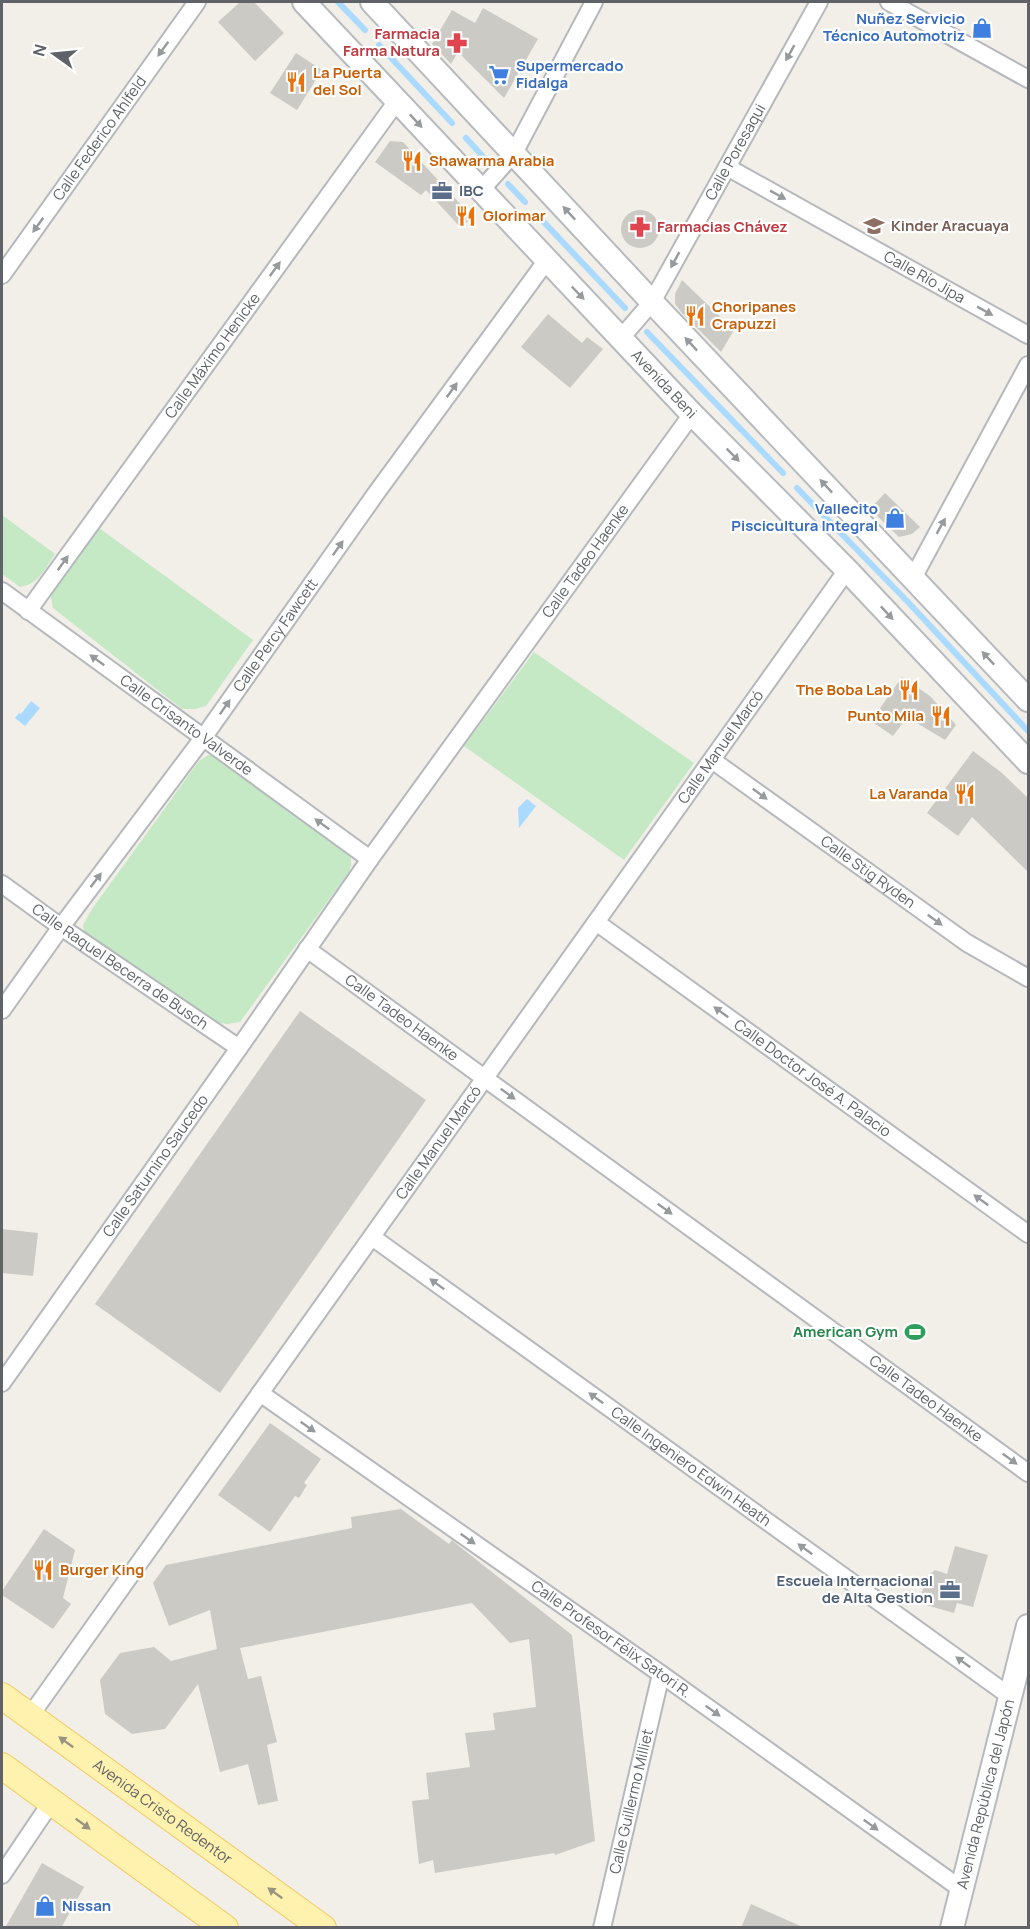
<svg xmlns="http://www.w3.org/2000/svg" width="1030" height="1929" font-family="Manrope,sans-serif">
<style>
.green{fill:#c5e8c5}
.water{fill:#aadaff}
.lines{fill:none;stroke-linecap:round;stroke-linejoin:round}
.stream{stroke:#aadaff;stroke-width:6}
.building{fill:#cccac5}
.street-casing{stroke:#b5b8bc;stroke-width:20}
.secondary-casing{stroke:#b6babf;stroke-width:26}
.primary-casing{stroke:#f2c960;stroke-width:28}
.street{stroke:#fff;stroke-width:16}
.secondary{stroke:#fff;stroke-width:22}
.primary{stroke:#fff2af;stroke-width:26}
.oneway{fill:#979a9d}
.oneway2{fill:#979581}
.labels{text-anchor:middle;stroke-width:4.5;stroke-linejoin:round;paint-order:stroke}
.shop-label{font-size:15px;font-weight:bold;fill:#366cbe;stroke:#fff;text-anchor:end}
.health-label{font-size:15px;font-weight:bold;fill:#be3a42;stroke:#fff;text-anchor:end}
.food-label{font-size:15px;font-weight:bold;fill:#c56008;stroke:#fff;text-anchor:start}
.street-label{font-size:15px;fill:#5f6368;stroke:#fff}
.service-label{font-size:15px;font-weight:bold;fill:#4e5e75;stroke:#fff;text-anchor:start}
.education-label{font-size:15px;font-weight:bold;fill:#785e54;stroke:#fff;text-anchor:start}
.leisure-label{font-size:15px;font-weight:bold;fill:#27864d;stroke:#fff;text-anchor:end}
</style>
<rect width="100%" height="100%" fill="#f1efe8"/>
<g class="green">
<path d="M2,515L55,554C45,569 39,584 20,587L2,574Z"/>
<path d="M99,528L253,640L206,706L195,709H182L53,608L51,597L53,588Z"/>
<path d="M534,652L694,763L624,860L464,746Z"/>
<path d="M208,755H216L351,857V865L349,872L240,1022L227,1024L214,1022L85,934L83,925L92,909L199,761Z"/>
</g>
<g class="water">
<path d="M31,701L40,708L25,726L15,718L19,713L21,714Z"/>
<path d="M527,799L536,806L519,828L518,808Z"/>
</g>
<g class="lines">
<g class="stream">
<path d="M338,2L365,30"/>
<path d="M379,45L452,123"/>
<path d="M466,138L486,160"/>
<path d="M508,184L525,202"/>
<path d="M539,217L625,308"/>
<path d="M647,332L783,473"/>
<path d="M797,488L907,601L1028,731"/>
</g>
</g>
<g class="building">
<path d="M240,2H254L284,33L255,61L218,22Z"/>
<path d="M483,8L538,39L504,98L458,52L451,64L432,44L452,10L475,23Z"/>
<path d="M296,53L322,70L297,110L270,93Z"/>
<path d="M390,141L403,142L472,217L461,228L426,190L421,195L375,162Z"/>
<circle cx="640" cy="229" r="19"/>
<path d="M682,280L734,330L721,352L681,312L675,304V294Z"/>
<path d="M548,314L582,343L587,337L603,349L570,388L521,347Z"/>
<path d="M885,493L920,527L912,534L899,537L870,509Z"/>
<path d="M902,677L930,696L956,725L945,740L907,717L893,736L871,721Z"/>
<path d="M973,751L1002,773L1029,799V873L972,817L958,836L927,813Z"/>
<path d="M300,1011L426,1100L220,1393L95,1304Z"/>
<path d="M2,1229L38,1233L33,1276L2,1273Z"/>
<path d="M270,1423L321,1459L304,1483L307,1485L299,1498L295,1496L270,1532L218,1495Z"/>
<path d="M401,1509L449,1544L452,1540L459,1546L572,1635L595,1841L555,1855L554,1853L435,1873L433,1860L419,1864L412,1801L429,1799L426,1773L470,1767L465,1733L495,1730L493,1713L536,1707L529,1639L510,1643L472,1603L240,1648L248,1679L261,1676L277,1742L267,1745L278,1801L258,1805L248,1764L220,1772L198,1684L165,1729L132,1734L105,1714L100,1680L120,1653L154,1647L171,1661L217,1649L210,1610L169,1626L153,1583L166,1565L352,1528L351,1517Z"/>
<path d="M44,1529L75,1550L63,1598L71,1604L53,1629L2,1595V1591Z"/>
<path d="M955,1546L988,1555L973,1607L957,1603L954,1613L919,1603L926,1577L935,1570L947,1574Z"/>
<path d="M42,1863L84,1887L61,1928H5Z"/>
<path d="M751,1904L805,1928H741Z"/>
</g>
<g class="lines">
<g class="street-casing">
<g id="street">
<path d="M889,2L1028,79"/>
<path id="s1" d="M727,167L1028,335"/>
<path d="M481,190L514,153L594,2"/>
<path id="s2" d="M2,275L197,2"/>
<path id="s3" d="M621,338L652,302L819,2"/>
<path d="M913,578L1028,365"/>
<path id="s4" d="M2,591L370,859"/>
<path id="s5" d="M28,611L397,101"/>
<path id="s6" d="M712,760L967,943L1028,978"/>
<path id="s7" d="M2,884L61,927L239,1048"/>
<path id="s8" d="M596,922L1028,1234"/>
<path id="s9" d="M307,949L1028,1473"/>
<path id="s10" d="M2,1010L61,927L203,738L377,492L547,260"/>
<path id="s11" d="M372,1237L1011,1697"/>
<path id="s12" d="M2,1383L239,1048L370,859L692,414"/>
<path id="s13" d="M260,1393L661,1674L961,1889"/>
<path id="s14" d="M30,1716L847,570"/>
<path d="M2,1875L52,1801"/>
<path id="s15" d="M602,1928L661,1674"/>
</g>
</g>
<g class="secondary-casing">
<g id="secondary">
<path id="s16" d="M304,2L692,414L847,570L1028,762"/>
<path d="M372,2L652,302L1028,700"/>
<path id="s17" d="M952,1928L1028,1626"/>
</g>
</g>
<g class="primary-casing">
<g id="primary">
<path id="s18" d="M2,1696L323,1928"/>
<path d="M2,1766L225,1928"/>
</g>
</g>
<use href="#street" class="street"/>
<use href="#secondary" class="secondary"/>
<use href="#primary" class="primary"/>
</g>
<defs><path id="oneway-solid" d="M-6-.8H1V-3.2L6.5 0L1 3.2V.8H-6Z" transform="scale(1.5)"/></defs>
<g class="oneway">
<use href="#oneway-solid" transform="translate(163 49) rotate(126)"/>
<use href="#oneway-solid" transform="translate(790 53) rotate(119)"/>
<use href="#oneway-solid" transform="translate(416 121) rotate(47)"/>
<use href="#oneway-solid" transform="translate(778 195) rotate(29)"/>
<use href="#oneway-solid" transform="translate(569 213) rotate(-133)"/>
<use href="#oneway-solid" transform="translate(38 225) rotate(126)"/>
<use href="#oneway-solid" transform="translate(675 260) rotate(119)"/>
<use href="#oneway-solid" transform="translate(275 269) rotate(-54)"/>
<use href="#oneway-solid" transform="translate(578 293) rotate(46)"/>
<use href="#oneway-solid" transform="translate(985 311) rotate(29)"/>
<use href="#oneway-solid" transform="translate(691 344) rotate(-133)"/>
<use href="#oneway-solid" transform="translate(452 390) rotate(-54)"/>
<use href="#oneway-solid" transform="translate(733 455) rotate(45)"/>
<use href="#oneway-solid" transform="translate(826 486) rotate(-133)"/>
<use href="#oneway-solid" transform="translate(941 526) rotate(-61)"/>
<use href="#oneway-solid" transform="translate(338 548) rotate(-55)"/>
<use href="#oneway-solid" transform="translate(63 563) rotate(-54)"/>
<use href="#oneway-solid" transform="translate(887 613) rotate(47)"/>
<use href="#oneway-solid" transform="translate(988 658) rotate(-133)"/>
<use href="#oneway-solid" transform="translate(97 660) rotate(-144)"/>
<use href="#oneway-solid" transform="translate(225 707) rotate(-55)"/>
<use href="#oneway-solid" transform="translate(760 794) rotate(36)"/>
<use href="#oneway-solid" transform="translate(322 824) rotate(-144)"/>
<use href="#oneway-solid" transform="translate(96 880) rotate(-53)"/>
<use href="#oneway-solid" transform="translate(935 920) rotate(36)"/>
<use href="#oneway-solid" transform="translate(721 1012) rotate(-144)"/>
<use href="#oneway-solid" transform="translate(508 1094) rotate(36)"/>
<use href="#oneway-solid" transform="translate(981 1200) rotate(-144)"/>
<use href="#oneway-solid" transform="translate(665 1209) rotate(36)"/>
<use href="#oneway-solid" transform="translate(437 1284) rotate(-144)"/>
<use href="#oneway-solid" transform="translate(596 1398) rotate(-144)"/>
<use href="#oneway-solid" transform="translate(308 1427) rotate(35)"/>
<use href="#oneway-solid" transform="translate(1010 1459) rotate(36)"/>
<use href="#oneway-solid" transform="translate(468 1539) rotate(35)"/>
<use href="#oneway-solid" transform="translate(805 1549) rotate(-144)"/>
<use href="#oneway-solid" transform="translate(963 1662) rotate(-144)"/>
<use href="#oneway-solid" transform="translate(713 1711) rotate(36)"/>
<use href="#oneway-solid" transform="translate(871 1825) rotate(36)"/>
</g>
<g class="oneway2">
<use href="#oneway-solid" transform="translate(66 1742) rotate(-144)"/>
<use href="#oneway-solid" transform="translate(83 1824) rotate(36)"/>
<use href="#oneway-solid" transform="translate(275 1893) rotate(-144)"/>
</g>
<defs>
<g id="shop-bare" transform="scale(1.62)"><path d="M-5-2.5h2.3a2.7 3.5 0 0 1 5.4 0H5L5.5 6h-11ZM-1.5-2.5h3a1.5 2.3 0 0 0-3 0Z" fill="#3f7fe0" stroke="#fff" stroke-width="2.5" paint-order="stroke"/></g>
<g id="pharmacy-bare" transform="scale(1.62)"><path d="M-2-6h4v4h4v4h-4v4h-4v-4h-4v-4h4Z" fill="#e0444e" stroke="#fff" stroke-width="2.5" paint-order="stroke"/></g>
<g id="supermarket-bare" transform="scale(1.62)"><path d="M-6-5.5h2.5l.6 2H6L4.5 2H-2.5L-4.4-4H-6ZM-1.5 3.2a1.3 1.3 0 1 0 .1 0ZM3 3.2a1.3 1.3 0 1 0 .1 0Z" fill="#3f7fe0" stroke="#fff" stroke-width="2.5" paint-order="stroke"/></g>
<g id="restaurant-bare" transform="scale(1.62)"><path d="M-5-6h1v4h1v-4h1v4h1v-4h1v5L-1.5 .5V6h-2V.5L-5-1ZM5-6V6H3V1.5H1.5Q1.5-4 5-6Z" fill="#e8710a" stroke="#fff" stroke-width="2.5" paint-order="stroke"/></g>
<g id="office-bare" transform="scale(1.62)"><path d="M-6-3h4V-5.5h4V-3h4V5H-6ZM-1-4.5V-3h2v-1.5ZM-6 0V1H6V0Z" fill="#5c6f8a" stroke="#fff" stroke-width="2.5" paint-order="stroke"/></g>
<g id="school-bare" transform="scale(1.62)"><path d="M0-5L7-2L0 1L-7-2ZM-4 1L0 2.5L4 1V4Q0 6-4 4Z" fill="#8d6e63" stroke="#fff" stroke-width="2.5" paint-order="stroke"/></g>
<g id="stadium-bare" transform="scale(1.62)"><path d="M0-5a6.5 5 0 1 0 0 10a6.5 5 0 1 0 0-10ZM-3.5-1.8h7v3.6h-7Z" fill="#2e9e5b" stroke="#fff" stroke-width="2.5" paint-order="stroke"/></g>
</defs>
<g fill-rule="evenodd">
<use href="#shop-bare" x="982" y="28"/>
<use href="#pharmacy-bare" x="457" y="43"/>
<use href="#supermarket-bare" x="499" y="75"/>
<use href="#restaurant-bare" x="296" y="82"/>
<use href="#restaurant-bare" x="412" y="161"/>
<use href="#office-bare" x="442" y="191"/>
<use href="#restaurant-bare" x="466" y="216"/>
<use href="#school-bare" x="874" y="226"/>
<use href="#pharmacy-bare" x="640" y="227"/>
<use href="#restaurant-bare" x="695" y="316"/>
<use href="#shop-bare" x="895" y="518"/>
<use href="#restaurant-bare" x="909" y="690"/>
<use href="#restaurant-bare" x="941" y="716"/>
<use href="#restaurant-bare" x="965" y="794"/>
<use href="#stadium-bare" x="915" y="1332"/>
<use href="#restaurant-bare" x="43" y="1570"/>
<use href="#office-bare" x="950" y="1590"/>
<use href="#shop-bare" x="45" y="1906"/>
</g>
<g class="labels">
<g class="shop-label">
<text x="965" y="24">Nuñez Servicio<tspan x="965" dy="17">Técnico Automotriz</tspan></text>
<text x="516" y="71" text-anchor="start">Supermercado<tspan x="516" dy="17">Fidalga</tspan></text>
<text x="878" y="514">Vallecito<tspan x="878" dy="17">Piscicultura Integral</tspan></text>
<text x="62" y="1911" text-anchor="start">Nissan</text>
</g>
<g class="health-label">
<text x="440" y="39">Farmacia<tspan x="440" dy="17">Farma Natura</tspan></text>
<text x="657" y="232" text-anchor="start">Farmacias Chávez</text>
</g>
<g class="food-label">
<text x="313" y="78">La Puerta<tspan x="313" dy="17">del Sol</tspan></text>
<text x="429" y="166">Shawarma Arabia</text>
<text x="483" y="221">Glorimar</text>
<text x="712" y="312">Choripanes<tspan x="712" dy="17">Crapuzzi</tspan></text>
<text x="892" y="695" text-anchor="end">The Boba Lab</text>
<text x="924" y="721" text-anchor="end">Punto Mila</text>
<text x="948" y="799" text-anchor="end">La Varanda</text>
<text x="60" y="1575">Burger King</text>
</g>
<g class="street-label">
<text dy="5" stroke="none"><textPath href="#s2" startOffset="168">Calle Federico Ahlfeld</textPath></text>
<text dy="5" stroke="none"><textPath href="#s3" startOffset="219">Calle Poresaqui</textPath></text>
<text dy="5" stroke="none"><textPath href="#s1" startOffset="226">Calle Río Jipa</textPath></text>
<text dy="5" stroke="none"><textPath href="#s5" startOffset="315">Calle Máximo Henicke</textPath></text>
<text dy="5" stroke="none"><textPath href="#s16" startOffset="525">Avenida Beni</textPath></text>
<text dy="5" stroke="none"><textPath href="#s12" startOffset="1008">Calle Tadeo Haenke</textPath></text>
<text dy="5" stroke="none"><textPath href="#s10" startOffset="464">Calle Percy Fawcett</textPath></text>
<text dy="5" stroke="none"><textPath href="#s4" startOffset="228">Calle Crisanto Valverde</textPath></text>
<text dy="5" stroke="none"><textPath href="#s14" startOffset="1190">Calle Manuel Marcó</textPath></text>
<text dy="5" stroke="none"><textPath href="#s6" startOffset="192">Calle Stig Ryden</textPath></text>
<text dy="5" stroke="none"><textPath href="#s7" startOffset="144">Calle Raquel Becerra de Busch</textPath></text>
<text dy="5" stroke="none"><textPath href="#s9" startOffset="117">Calle Tadeo Haenke</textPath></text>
<text dy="5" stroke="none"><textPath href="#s8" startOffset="267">Calle Doctor José A. Palacio</textPath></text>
<text dy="5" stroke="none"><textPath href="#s14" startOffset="704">Calle Manuel Marcó</textPath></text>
<text dy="5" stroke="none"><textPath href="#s12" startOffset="266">Calle Saturnino Saucedo</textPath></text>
<text dy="5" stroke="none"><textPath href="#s9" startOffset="765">Calle Tadeo Haenke</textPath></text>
<text dy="5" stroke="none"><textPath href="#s11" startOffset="393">Calle Ingeniero Edwin Heath</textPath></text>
<text dy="5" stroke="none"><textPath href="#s13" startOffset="429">Calle Profesor Félix Satori R.</textPath></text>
<text dy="5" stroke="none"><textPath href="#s17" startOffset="138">Avenida República del Japón</textPath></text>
<text dy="5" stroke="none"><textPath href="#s15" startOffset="130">Calle Guillermo Milliet</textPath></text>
<text dy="5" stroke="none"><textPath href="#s18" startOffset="198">Avenida Cristo Redentor</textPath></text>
</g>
<g class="service-label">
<text x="459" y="196">IBC</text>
<text x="933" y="1586" text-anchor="end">Escuela Internacional<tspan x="933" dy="17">de Alta Gestion</tspan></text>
</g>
<g class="education-label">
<text x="891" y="231">Kinder Aracuaya</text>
</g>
<g class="leisure-label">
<text x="898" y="1337">American Gym</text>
</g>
</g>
<rect width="1030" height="1929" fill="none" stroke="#5f6368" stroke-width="6"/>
<g transform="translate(54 54) rotate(285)" stroke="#ffffff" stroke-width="4.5" paint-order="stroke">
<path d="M0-4.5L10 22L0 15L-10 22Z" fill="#5f6368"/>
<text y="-9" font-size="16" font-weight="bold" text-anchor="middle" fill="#5f6368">N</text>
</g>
</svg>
